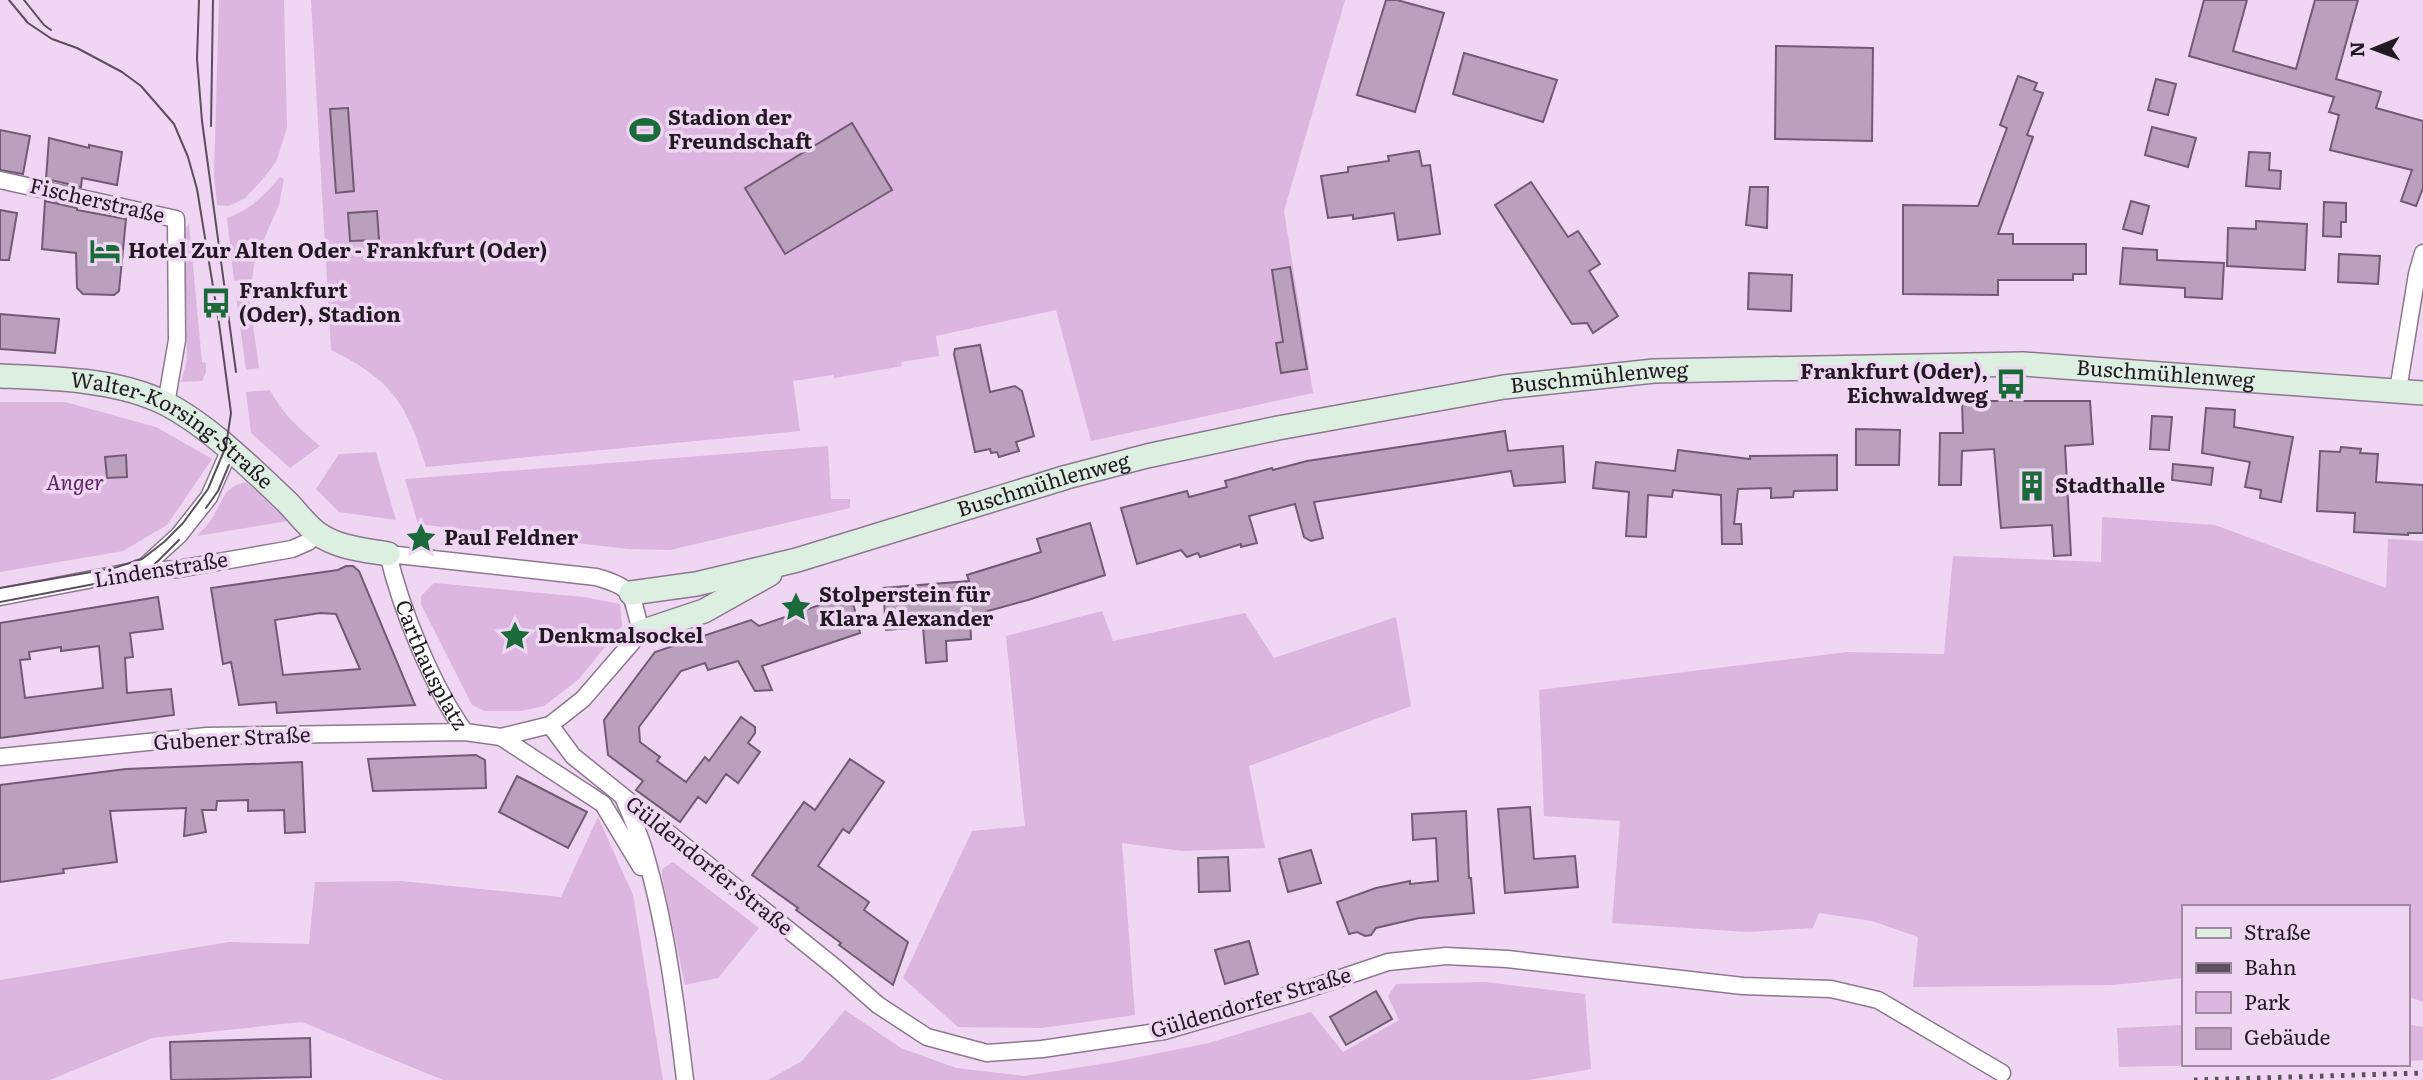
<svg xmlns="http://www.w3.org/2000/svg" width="2423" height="1080" font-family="Literata,serif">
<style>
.green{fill:#dbb6df}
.building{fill:#b9a0bb;stroke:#715b74;stroke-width:2;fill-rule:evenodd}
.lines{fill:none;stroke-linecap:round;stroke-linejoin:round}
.street-casing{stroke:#8e7791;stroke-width:19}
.secondary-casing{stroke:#8e7791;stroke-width:26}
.street{stroke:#fff;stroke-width:16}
.secondary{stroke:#dcefe1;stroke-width:23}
.tram{stroke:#5b4e5d;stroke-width:2}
.rail{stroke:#5b4e5d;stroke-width:5;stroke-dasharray:3.5 7;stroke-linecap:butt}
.labels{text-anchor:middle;stroke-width:7;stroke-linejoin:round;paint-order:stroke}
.poi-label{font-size:21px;font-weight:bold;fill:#221923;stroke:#efd6f2;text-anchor:start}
.street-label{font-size:21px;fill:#221923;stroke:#efd6f2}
.park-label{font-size:21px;font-style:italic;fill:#5d2365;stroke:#efd6f2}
</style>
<rect width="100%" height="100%" fill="#efd6f2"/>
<g class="green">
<path d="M219,0H284L287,127L281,147L276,162L262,180L245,198L229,206L217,205L214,176Z"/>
<path d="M311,0H1345L1284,211L1313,393L1091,441L1056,310L936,336L939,356L901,362L902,366L834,378L833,375L793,381L800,431L426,467C407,404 392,380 331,350Z"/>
<path d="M280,177L284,179L279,205L255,260L251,286L234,280L227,218C250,210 264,196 280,177Z"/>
<path d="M189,223L202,362L206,363V372L202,381L181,382L187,360L185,229Z"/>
<path d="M236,296L249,297L259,368L246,370Z"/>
<path d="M270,390C282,414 300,429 320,446L290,468L251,433L246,392Z"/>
<path d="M0,402H65L156,427L212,459L167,525L123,551L0,572Z"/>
<path d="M828,446L831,499H850V508L670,550L628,549L418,524L405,479Z"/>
<path d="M376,452L396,520L339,512L316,489L339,454Z"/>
<path d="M246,482L288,521L197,536C203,529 211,522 215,513C225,496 225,487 246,482Z"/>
<path d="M2102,517L2215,525L2386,588L2388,539L2423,541V1002L2407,996V907H2183V978L2113,985L1913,987L1918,937L1872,921L1819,913L1813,928L1747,932L1612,923L1620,821L1544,816L1539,690L1847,652L1944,654L1953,556L2101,562Z"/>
<path d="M434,583L584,597L620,604L622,626L579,679L544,706L520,711H485L472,705L421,604V596Z"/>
<path d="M1102,611L1113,641L1245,613L1274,658L1396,617L1411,706L1249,766L1265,848L1182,851L1122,843L1135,1015L1042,1028L958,1027L903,978L972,831L1025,826L1006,636Z"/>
<path d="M598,817L633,895L663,1080H443L302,1022L152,1038L50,1080H0V980L229,942L309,944L315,882L401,881L561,897Z"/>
<path d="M673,862L759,928L718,978L685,985L662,877V869Z"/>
<path d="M1485,982L1585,994L1591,1069L1529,1080H768L802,1061L845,1010L901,1048L956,1068L1024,1076L1114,1062L1209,1043L1311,1012L1343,1052L1399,1020L1388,996L1396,984Z"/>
<path d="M2407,1024L2423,1027V1060L2407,1061Z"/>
<path d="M2183,1025V1064H2248L2119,1067L2117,1028Z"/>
</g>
<g class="building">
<path d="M1386,0H1397L1444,13L1415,112L1357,95Z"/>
<path d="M2204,0H2247L2233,51L2296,69L2315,0H2358L2336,79L2381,92L2376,108L2423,121V188L2416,206L2401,201L2412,170L2330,150L2339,115L2329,112L2334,97L2189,56Z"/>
<path d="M1776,46L1873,48L1872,141L1775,139Z"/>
<path d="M1464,53L1557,80L1543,122L1453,94Z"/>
<path d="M2018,76L2037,83L2034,90L2043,93L2027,135L2033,137L1998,234H2013V244H2086V274H2073V280H1998V295L1903,294V205L1978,206L2007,128L2000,125Z"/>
<path d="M2156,79L2176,84L2168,115L2148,110Z"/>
<path d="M348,108L354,191L336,193L330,109Z"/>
<path d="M852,123L892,190L785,254L745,188Z"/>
<path d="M2152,127L2196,138L2188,167L2145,155Z"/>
<path d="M0,130L30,136L23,174L0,170Z"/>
<path d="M49,138L89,148V145L122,152L117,185L82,178L81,187L46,179Z"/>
<path d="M1419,151L1422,166L1430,165L1440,234L1398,240L1394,213L1353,219V215L1328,218L1321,176L1348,172V167L1389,161L1388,156Z"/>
<path d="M2249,152L2270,153L2269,170L2281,171L2280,189L2246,186Z"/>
<path d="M1531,182L1568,237L1578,231L1600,264L1589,271L1618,316L1593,333L1587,323L1572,324L1495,205Z"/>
<path d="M1750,187H1768L1767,228L1746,225Z"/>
<path d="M45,201L77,208V210L126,219L119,291L114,295L83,294L77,288L76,253L42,249Z"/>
<path d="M2131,201L2149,206L2142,234L2123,229Z"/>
<path d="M2324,202L2346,203V222H2341V237L2323,236Z"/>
<path d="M0,210L17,213L9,260H0Z"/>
<path d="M377,211L379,240L350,241L348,213Z"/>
<path d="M2256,221L2307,224L2305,270L2227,266L2228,228L2256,229Z"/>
<path d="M2123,248L2157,250V260L2224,263L2222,299L2185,297V288L2120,284Z"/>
<path d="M2339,254L2380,256L2378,284L2338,282Z"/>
<path d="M1290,267L1307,369L1281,373L1276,343L1283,342L1272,270Z"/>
<path d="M1749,273L1792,275L1791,311L1748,309Z"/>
<path d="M0,314L59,319L55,353L0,349Z"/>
<path d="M980,345L990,392L1015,386L1022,391L1034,436L1016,442L1019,451L999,457L997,452L991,453L990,449L975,452L954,354L955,349Z"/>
<path d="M1962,401H2090L2093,444L2065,446L2071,555L2054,556L2052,525L2001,528L1994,449L1962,451L1961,485H1939L1940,433H1963Z"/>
<path d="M2206,408L2235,410L2234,427L2293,437L2281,502L2260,498L2261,490L2245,487L2250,462L2202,453Z"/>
<path d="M2152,416L2172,417L2169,450L2150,449Z"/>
<path d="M1856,429L1900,430L1899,465H1856Z"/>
<path d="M1505,431L1508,451L1563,446L1565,482L1514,486L1511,471L1314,502L1323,538L1311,541L1304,537L1295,504L1249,516L1257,543L1241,547V544L1200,557L1198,553L1187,557L1181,550L1137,564L1121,508L1187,491L1189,497L1227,487L1225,481L1272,468L1273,470L1307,461Z"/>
<path d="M2341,447L2361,449L2360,453L2378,454L2376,482L2423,485V533H2408V535L2354,532L2355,513L2317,511L2320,451L2340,452Z"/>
<path d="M1678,450L1750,459V456L1837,455V490L1794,491L1793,497L1771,498V488L1738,489L1734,524H1741L1742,544H1722L1721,495L1673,490L1672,497L1648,495L1646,537L1626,536L1629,492L1593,488L1596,462L1675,471Z"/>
<path d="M126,455L127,477L107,478L105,457Z"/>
<path d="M2173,464L2213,468L2211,485L2172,480Z"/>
<path d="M1090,523L1105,575L1028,600L970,616L971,639L946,641L947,661L926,663L923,627L886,630L883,588L969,581L967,575L1041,552L1037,539Z"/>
<path d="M346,566H353L359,571L415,705L277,713L276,702L239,705L231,662L223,664L211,588L338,570ZM320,613L336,614L360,669L283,675L275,620Z"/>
<path d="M851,594L860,633L762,666L772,690L755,691L738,661L708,670L705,663L681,671L639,727L640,742L660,757L657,761L686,782L705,757L709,761L741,717L755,727V733L748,743L760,752L738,783L726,774L706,803L698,797L680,822L636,790L643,781L608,755L604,720L655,652L751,620L759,626Z"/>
<path d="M158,597L163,629L130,633L133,657L125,658L127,693L171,689L174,715L0,738V623ZM99,646L103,688L25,698L20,660L30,659L29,652L61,647V651Z"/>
<path d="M476,755L485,760L486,788L373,791L368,759Z"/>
<path d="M850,759L884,782L849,833L843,829L818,866L869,902L864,910L908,942L893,985L839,945L841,943L796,910L798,908L752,875L804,802L815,810Z"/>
<path d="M302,762L305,832L285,833L284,810L248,811V800L217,801L216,810H202L206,832L184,836L186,808L110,811L117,862L63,869L64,873L0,882V785L126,769Z"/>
<path d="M517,776L587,812L568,848L499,812Z"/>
<path d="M1530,807L1534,859L1575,856L1578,887L1505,893L1498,809Z"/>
<path d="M1466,811L1469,878H1471L1474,913L1419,918L1376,928L1371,935L1365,936L1357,932L1349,934L1337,902L1376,888L1410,881V884L1438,881L1436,838L1413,840L1412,814Z"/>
<path d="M1311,850L1321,883L1288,892L1279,859Z"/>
<path d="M1228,857L1230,891L1199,892L1198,858Z"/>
<path d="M1249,941L1258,974L1225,984L1215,950Z"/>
<path d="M1376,991L1392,1019L1346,1045L1330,1017Z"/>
<path d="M310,1038L311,1077L171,1080L170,1042Z"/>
</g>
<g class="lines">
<g class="street-casing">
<g id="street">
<path d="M0,180L176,219L177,340L166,404"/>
<path d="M2398,390L2417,274L2423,253"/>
<path d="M137,569L144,567L179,535L209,497L230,449"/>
<path d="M0,597L129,572L178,569L292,549L308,542L318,533"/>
<path d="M550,725L573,756L837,969L878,1005L927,1037L987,1053L1042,1049L1164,1031L1299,992L1388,962L1446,956L1507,959L1743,986L1831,989L1878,1000L2002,1073"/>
<path d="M501,737L603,804L641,867"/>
<path id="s1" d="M0,757L207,736L465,732L501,737L550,725L583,699L641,632C631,595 636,588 596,577L388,554C401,609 432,686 465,732"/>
<path d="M624,799C631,816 639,833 644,850C666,924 676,1004 685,1080"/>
</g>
</g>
<g class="secondary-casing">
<g id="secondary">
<path id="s2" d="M0,376C50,378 111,379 158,400C203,420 251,468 287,502C297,512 306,525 317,533C337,548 365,550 388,554"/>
<path id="s3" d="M631,593L696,584L797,560L1067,477L1147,456L1278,428L1504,387L1654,371L2023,364L2423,393"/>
<path d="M641,632L704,611L770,574"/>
</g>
</g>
<use href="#street" class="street"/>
<use href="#secondary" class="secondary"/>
<g class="tram">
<path d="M24,0L44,25L51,30"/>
<path d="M199,0L197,59L202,121L236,372"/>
<path d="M211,126L213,0"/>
<path d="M206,508L218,491L229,465"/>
<path d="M0,588L114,568L142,559L164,542L183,523L208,489L226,446L231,413L219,323L197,189L188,157L174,124L141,86L122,72L77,48L52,39L28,23L9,0"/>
<path d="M0,602L131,577L149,570L179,540"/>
</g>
<path class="rail" d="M2194,1080L2423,1073"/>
</g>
<defs>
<g id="stadium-bare" transform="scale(2.415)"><path d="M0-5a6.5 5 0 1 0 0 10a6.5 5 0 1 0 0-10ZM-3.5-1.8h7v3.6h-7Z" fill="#1b6a3a" stroke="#efd6f2" stroke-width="2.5" paint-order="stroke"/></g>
<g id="hotel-bare" transform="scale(2.415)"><path d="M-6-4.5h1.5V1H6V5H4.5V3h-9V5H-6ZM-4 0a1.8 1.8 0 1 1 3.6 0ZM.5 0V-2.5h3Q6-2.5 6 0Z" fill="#1b6a3a" stroke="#efd6f2" stroke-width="2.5" paint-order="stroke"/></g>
<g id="bus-bare" transform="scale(2.415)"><path d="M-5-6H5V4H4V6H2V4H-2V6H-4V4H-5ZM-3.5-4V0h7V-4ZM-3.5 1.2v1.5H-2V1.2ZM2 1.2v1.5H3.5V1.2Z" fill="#1b6a3a" stroke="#efd6f2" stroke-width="2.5" paint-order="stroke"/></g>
<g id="building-bare" transform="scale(2.415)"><path d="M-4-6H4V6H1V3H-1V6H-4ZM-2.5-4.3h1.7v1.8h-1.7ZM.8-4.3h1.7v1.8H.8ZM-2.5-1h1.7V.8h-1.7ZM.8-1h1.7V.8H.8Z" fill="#1b6a3a" stroke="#efd6f2" stroke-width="2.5" paint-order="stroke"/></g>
<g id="sight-bare" transform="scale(2.415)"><path d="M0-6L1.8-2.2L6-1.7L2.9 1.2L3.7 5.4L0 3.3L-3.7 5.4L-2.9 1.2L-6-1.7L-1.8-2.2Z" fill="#1b6a3a" stroke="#efd6f2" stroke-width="2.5" paint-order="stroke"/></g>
</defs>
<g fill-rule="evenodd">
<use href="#stadium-bare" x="645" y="130"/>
<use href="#hotel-bare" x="105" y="251"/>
<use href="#bus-bare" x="216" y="303"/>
<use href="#bus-bare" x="2011" y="384"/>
<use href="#building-bare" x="2032" y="486"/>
<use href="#sight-bare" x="421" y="538"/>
<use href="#sight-bare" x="796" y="607"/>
<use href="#sight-bare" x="515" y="636"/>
</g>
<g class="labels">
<g class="poi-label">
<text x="668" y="125">Stadion der<tspan x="668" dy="24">Freundschaft</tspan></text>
<text x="128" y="258">Hotel Zur Alten Oder - Frankfurt (Oder)</text>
<text x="239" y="298">Frankfurt<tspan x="239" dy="24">(Oder), Stadion</tspan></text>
<text x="1988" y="379" text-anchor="end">Frankfurt (Oder),<tspan x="1988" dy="24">Eichwaldweg</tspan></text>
<text x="2055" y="493">Stadthalle</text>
<text x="444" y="545">Paul Feldner</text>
<text x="819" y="602">Stolperstein für<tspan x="819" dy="24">Klara Alexander</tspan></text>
<text x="538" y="643">Denkmalsockel</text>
</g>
<g class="street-label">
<text transform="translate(97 201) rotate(13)" y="7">Fischerstraße</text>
<text dy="7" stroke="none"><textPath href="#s3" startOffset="1561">Buschmühlenweg</textPath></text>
<text dy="7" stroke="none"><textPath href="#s3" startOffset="994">Buschmühlenweg</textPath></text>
<text dy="7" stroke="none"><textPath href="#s2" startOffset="186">Walter-Korsing-Straße</textPath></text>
<text dy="7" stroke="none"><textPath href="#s3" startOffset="427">Buschmühlenweg</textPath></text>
<text transform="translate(161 570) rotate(-9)" y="7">Lindenstraße</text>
<text dy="7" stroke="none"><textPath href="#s1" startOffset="1090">Carthausplatz</textPath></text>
<text transform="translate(232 739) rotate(-3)" y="7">Gubener Straße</text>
<text transform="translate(709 866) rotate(39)" y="7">Güldendorfer Straße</text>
<text transform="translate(1251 1003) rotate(-16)" y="7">Güldendorfer Straße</text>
</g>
<g class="park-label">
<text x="75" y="490">Anger</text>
</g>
</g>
<rect x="2182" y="905" width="228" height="161" fill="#efd6f2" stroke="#9d8a9f" stroke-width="2"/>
<rect x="2196" y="928" width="35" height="10" fill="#dcefe1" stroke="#9d8a9f" stroke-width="2"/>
<text x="2244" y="940" font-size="21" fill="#221923">Straße</text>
<rect x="2196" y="963" width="35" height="10" fill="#5b4e5d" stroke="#9d8a9f" stroke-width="2"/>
<text x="2244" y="975" font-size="21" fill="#221923">Bahn</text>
<rect x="2196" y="992" width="35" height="21" fill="#dbb6df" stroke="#9d8a9f" stroke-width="2"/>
<text x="2244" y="1010" font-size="21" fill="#221923">Park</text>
<rect x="2196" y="1028" width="35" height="21" fill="#b9a0bb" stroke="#9d8a9f" stroke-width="2"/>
<text x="2244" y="1045" font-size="21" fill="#221923">Gebäude</text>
<g transform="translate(2374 49) rotate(269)" stroke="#efd6f2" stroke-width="5" paint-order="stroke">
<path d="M0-5L12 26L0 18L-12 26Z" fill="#221923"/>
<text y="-10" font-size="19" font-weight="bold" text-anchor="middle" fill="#221923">N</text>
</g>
</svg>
